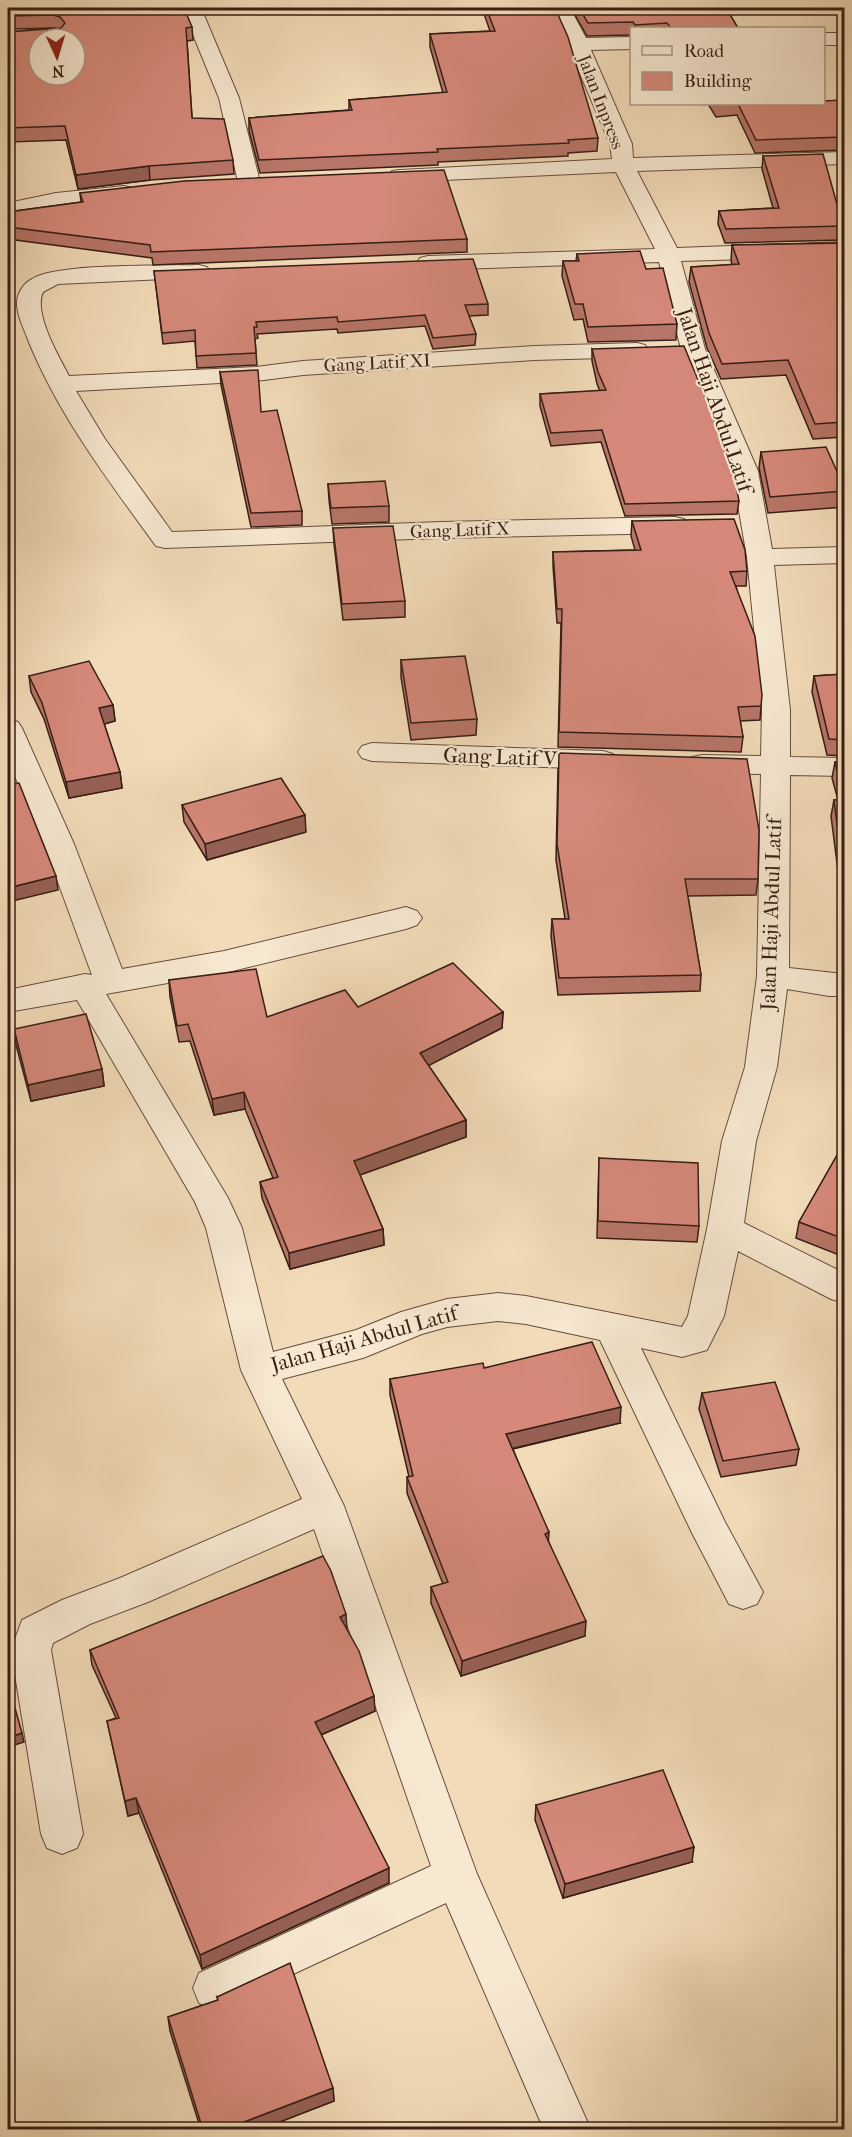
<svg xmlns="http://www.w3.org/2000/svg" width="852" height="2137" font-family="'IM FELL French Canon',serif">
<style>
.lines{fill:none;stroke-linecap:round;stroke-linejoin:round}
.minor-casing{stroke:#664d3e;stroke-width:2}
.minor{fill:#f7e8d1;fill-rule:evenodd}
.wall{fill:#b87669;stroke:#371e15;stroke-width:1.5}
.shaded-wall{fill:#966055;stroke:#371e15;stroke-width:1.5}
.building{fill:#d6897a;stroke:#371e15;stroke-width:1.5;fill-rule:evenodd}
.labels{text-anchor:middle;stroke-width:4.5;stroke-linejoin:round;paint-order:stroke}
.far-street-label{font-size:18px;fill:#371e15;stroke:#f7e8d1}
.street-label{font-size:21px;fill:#371e15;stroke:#f7e8d1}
</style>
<rect width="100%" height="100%" fill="#f2dbb8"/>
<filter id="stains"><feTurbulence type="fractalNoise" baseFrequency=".00333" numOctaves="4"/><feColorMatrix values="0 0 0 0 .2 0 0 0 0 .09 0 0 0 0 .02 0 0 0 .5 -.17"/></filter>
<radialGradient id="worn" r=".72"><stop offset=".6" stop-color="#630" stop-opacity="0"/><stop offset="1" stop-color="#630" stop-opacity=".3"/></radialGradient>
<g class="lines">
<g class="minor-casing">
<g id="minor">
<path d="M182,8H201L239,98L260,182L257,187L249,188L241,187L238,182L219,98Z"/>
<path d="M552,8H570L586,38L632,37V49L591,50L632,144L633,158L844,152V164L637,171L677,248L844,242V256L681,261L705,349L758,471L772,549L844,547V563L774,565L790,710V757L844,758V776L790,775L789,968L844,974V996H829L787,989L777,1067L756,1141L744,1223L844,1273V1303L831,1299L738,1251L724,1316L707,1350L682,1357L641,1348L725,1522L763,1592L757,1604L743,1609L729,1604L692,1533L600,1340L526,1324L498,1321L447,1327L422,1334L363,1358L282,1379L344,1506L477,1874L591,2130H544L446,1903L231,2003L215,2010L199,2003L193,1988L199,1973L431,1866L314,1529L148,1602L90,1624L53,1643L51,1650L83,1834L77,1848L62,1854L47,1848L41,1834L11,1650L22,1620L62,1600L120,1578L302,1499L241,1370L206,1228L195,1202L77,1000L8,1012V990L85,974L92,975L44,844L8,760V719L18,722L22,728L74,844L122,969L224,951L406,907L417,911L422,918L417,925L406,929L224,973L106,994L228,1198L242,1228L273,1352L356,1330L401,1312L447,1299L498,1293L526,1296L682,1327L688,1316L707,1229L722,1141L745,1067L757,976L761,774L702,773L692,771L687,764L692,757L702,755L761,756L762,710L747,557L732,471L681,349L659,262L428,270L420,268L417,263L420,258L428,256L655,249L616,172L400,182L392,181L389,176L392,171L400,170L612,159L610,144Z"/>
<rect x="824" y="33" width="20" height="12"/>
<path d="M124,186L132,188L135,193L132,198L56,207L8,215V203L56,193Z"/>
<path d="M199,265L207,267L210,272L207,277L58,284L43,292C33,313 59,357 69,376L256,367L303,361L534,346L637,343L645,345L649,350L645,355L637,357L534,360L303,375L256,381L76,391L105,439L172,532L441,522L675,517L684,519L688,525L684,531L675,533L441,538L165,548L156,546C108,480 59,416 28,340C24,328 16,314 17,301C18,292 24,283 32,279C57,263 164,266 199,265Z"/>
<path d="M372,743L603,751L613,754L618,760L613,766L603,769L372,761L362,758L358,752L362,746Z"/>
</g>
</g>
<use href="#minor" class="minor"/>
</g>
<g class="wall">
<path d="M8,8L192,27L193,40L187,41L192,118L233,160L234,174L150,180L78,189L66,140L8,142V32L56,28L8,29Z"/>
<path d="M482,8H555L598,138L597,151L568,153V156L438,162V165L260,173L249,131V118L349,110V100L443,93L430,47V34L490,31Z"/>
<path d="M571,8H726L738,28H632V35L587,36Z"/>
<path d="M844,100V151V150L755,153L737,115L716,117L708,104H783Z"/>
<path d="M763,156L843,226L841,240L725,243L718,224L719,211L773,208L762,169Z"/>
<path d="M80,193L467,239V252L153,265L152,258L8,239V212L81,202Z"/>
<path d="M844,243V437L813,439L786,375L721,379L707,348L689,282L691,267L732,265L731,260L732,245Z"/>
<path d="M577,254L646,269L677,324L676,340L588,342L583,319L574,320L562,276L563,261H576Z"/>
<path d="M154,271L488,304V315L469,316L476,334L475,345L433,349L425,326L338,333L337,329L257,334L258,338L255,339L257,365L197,368L195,341L163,344Z"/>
<path d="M592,349L739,501L737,514L625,516L601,442L551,446L540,406V394L600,391L597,384L592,361Z"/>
<path d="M220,372L261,412L302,511V525L251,527L221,385Z"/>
<path d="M761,452L844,487V507L768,513L759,468Z"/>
<path d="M328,484L389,506V522L332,524L329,500Z"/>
<path d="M632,521L747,571L746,586H736L761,706L760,720L740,721L743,737L741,752L558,747L561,623H557L553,566V552L635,550L631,536Z"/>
<path d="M333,528L405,601V617L343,620L334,544Z"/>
<path d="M401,660L477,719L476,735L411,740L401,677Z"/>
<path d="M844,674V756L827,755L812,692L814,676Z"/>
<path d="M29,676L113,705L115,721L104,724L120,772L122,788L69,798L44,719L31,692Z"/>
<path d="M835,762H844V907L843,894H841L831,816L834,800H838L832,778Z"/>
<path d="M558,769L758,879L756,895L688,896L701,975L700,991L558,995L551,936L552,919H565L556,860Z"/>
<path d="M182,805L306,832L207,860L184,822Z"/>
<path d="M169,980L267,1017L358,1007L503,1012L502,1028L428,1065L466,1120V1137L360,1175L383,1229L384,1245L290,1269L262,1198L260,1182L273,1178L245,1109L214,1115L190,1041L179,1042L170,997Z"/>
<path d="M14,1029L102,1069L104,1086L31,1101L16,1045Z"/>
<path d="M844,1143V1257L796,1238L799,1222Z"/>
<path d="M599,1158L699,1226L697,1242L597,1238Z"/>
<path d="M484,1368L620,1423L513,1449L585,1636L461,1676L431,1603V1587L443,1584L407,1493V1477H409L390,1395V1379Z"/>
<path d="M702,1393L799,1449L796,1465L721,1477L699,1409Z"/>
<path d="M346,1628L375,1711L321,1735L389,1883L202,1969L139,1813L128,1816L107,1721L116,1718L92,1665L90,1650Z"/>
<path d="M536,1805L692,1862L563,1898L535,1820Z"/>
<path d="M217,1997L333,2088L334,2101L259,2130H201L170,2031L168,2017L218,2000Z"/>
</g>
<g class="shaded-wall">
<path d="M149,166L150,180L78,189L76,175Z"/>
<path d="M113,705L115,721L101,725L99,708Z"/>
<path d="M120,772L122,788L69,798L66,782Z"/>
<path d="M305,815L306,832L207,860L205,844Z"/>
<path d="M56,876L58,890L8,902V888Z"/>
<path d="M503,1012L502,1028L420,1070V1053Z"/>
<path d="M102,1069L104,1086L31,1101L28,1085Z"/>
<path d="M244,1092L245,1109L214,1115L212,1099Z"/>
<path d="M466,1120V1137L354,1177V1161Z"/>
<path d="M383,1229L384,1245L290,1269L289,1253Z"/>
<path d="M621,1407L620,1423L506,1450V1434Z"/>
<path d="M549,1532L548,1548L545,1534Z"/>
<path d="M346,1614L347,1630L340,1617Z"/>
<path d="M586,1621L585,1636L461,1676L462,1661Z"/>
<path d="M374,1696L375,1711L316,1737L315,1722Z"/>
<path d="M22,1733L24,1742L8,1747V1738Z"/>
<path d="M136,1798L139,1813L128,1816L125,1801Z"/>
<path d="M694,1847L692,1862L563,1898L565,1884Z"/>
<path d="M389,1868V1883L202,1969L200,1955Z"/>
<path d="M333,2088L334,2101L259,2130H223Z"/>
</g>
<g class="building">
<path d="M8,8H184L192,27L186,28L192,118L224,119L233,160L149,166L76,175L65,126L8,128V32L61,28L65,23L60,17L53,15L8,16ZM39,39H75V75H39Z"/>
<path d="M486,8H555L568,37L598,138L568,140L569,143L437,149L438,152L259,160L249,118L352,110L349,100L447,92L430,34L495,31Z"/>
<path d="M579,8H726L738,28H671L667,23L635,25L633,22L588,23Z"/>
<path d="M844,100V137L756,140L738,104H824V101Z"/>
<path d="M823,154L843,226L726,229L719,211L779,208L763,156Z"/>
<path d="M444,170L467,239L151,252L150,245L8,227V212L83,202L80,193L184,181Z"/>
<path d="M844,243V422L815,424L788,360L722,364L709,333L691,267L739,264L732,245Z"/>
<path d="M640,251L646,269L663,268L677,324L588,327L583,304H575L563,261H579L577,254Z"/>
<path d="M473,259L488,304L465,305L476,334L433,338L425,315L338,322L337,317L256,322L257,327H254L256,353L196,356L195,330L162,333L154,271Z"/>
<path d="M684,346L731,459L739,501L625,504L602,430L551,433L540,394L606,390L598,372L592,349Z"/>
<path d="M258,370L261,412L277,410L302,511L251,513L220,372Z"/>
<path d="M826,447L844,487V491L770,497L761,452Z"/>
<path d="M385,481L389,506L331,508L328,484Z"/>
<path d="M734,519L745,550L747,571L730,572L755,636L762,695L761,706L738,707L743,737L559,732L562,609H557L553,552L641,550L632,521Z"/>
<path d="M393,526L405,601L342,604L333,528Z"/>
<path d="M465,656L477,719L411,723L401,660Z"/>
<path d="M89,661L113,705L99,708L120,772L66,782L42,703L29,676Z"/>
<path d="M844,674V740L829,739L814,676Z"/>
<path d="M559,753L747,759L759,830L758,879H685L701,975L559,978L552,919H569L557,844Z"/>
<path d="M835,762H844V878L834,800H844Z"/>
<path d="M281,778L305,815L205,844L182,805Z"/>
<path d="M19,783L56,876L8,888V785Z"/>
<path d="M453,963L503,1012L420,1053L466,1120L354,1161L383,1229L289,1253L260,1182L278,1177L244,1092L212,1099L188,1024L177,1026L169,980L256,969L267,1017L345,990L358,1007Z"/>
<path d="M86,1014L102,1069L28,1085L14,1029Z"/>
<path d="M844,1143V1239L799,1222Z"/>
<path d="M599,1158L698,1163L699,1226L598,1221Z"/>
<path d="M592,1342L621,1407L506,1434L549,1532L545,1534L586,1621L462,1661L431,1587L448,1582L407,1477L413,1476L390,1379L483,1363L484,1368Z"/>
<path d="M775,1382L799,1449L723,1461L702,1393Z"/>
<path d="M323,1556L331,1571L346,1614L340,1617L359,1651L374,1696L315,1722L389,1868L200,1955L136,1798L125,1801L107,1721L119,1718L90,1650Z"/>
<path d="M8,1683L22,1733L8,1738Z"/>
<path d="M663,1770L694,1847L565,1884L536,1805Z"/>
<path d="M290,1963L333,2088L223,2130H203L168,2017L218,2000L217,1997Z"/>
</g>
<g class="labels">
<g class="far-street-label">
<text transform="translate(601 102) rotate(69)" y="6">Jalan Inpress</text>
<text transform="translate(377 363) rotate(-3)" y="6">Gang Latif XI</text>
<text transform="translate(460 530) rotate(-2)" y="6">Gang Latif X</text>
</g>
<g class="street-label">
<text transform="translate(715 400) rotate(71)" y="7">Jalan Haji Abdul Latif</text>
<text transform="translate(500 757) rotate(2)" y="7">Gang Latif V</text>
<text transform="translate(771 914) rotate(-88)" y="7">Jalan Haji Abdul Latif</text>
<text transform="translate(364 1339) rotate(-16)" y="7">Jalan Haji Abdul Latif</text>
</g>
</g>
<rect width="852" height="2137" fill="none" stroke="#f2dbb8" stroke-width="30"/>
<rect x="9" y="9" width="834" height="2119" fill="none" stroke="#371e15" stroke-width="3"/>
<rect x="15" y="15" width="822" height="2107" fill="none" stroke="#371e15" stroke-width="1.5"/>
<rect x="630" y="27" width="195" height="78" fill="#f7e8d1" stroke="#aa9786" stroke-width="1.5"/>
<rect x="642" y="46" width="30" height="9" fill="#f7e8d1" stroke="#aa9786" stroke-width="1.5"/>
<text x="684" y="57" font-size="18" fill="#371e15">Road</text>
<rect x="642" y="72" width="30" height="18" fill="#d6897a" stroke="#aa9786" stroke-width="1.5"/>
<text x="684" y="87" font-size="18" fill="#371e15">Building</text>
<g transform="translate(57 57) rotate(176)"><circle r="28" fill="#f7e8d1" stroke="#aa9786" stroke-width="1.5"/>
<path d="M0-4.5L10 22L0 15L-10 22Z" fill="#8f2418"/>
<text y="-9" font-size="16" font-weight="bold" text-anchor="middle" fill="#371e15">N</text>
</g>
<rect width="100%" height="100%" filter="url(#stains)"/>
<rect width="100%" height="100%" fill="url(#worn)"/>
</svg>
